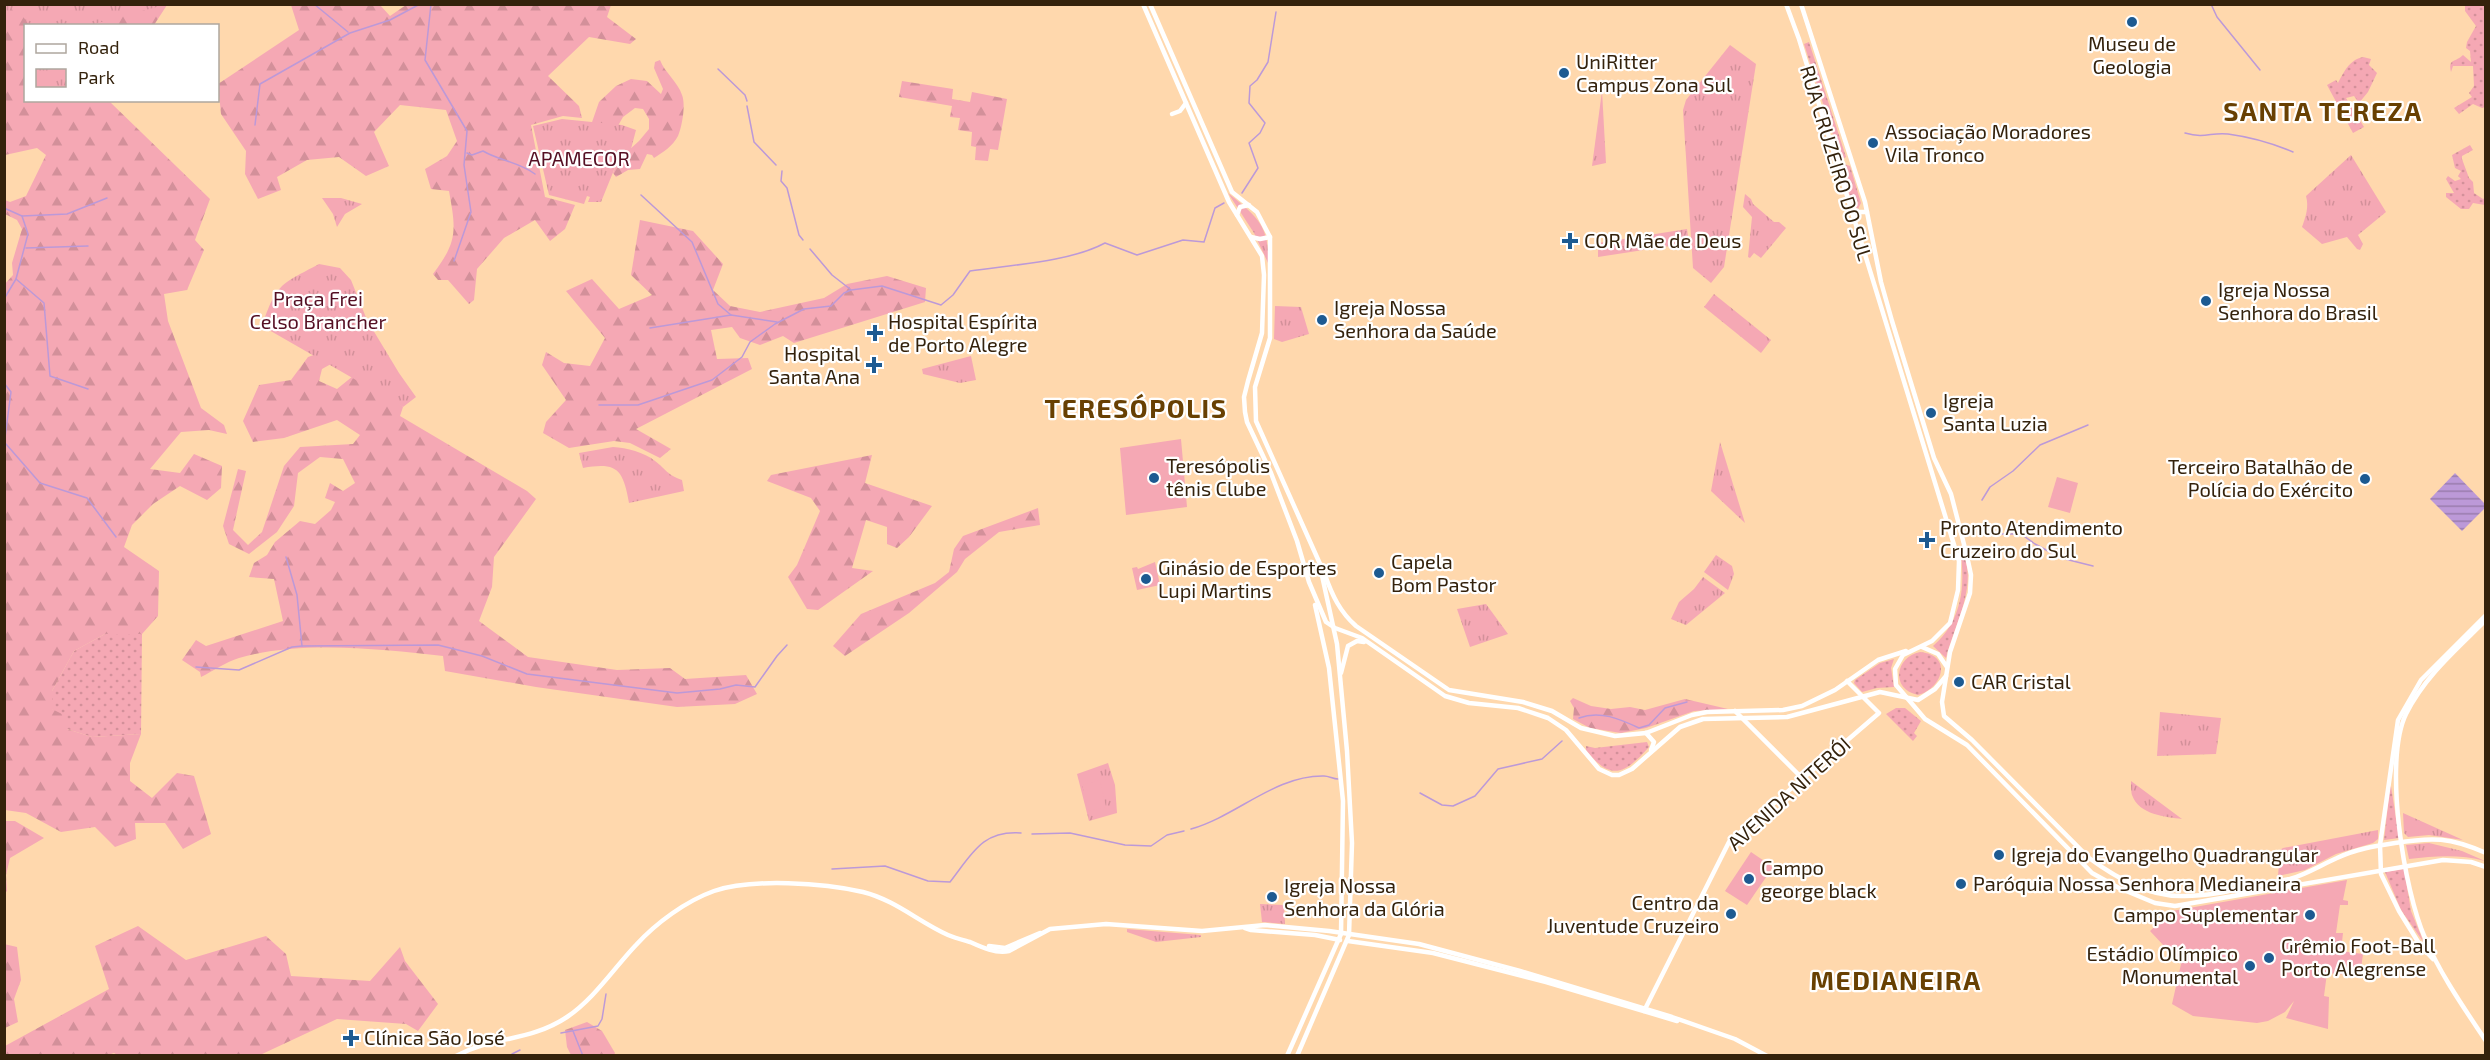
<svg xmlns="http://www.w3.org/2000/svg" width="2490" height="1060" font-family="'Exo 2',sans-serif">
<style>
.grass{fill:url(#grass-dots)}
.forest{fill:url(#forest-firs)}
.park{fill:url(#park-tufts)}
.pitch{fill:#f5a8b4}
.water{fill:url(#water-rules)}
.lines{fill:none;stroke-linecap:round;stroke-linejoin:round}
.stream{stroke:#bc99d8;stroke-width:1.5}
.major{stroke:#fff;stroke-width:4.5}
.poi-dot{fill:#1d5a91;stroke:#fff;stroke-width:2}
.labels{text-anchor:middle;stroke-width:4.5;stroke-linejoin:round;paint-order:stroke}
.poi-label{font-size:20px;fill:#34220c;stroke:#fff;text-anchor:start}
.park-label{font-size:20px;fill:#550f23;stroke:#fff}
.street-label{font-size:20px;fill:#34220c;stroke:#fff}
.district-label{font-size:26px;font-weight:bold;letter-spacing:1.5px;fill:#684002;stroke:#fff}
</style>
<defs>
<pattern id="grass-dots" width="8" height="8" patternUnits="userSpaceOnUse" patternTransform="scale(1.5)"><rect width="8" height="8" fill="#f5a8b4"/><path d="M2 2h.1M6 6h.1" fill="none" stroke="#d3909a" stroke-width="1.8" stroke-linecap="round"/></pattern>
<pattern id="forest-firs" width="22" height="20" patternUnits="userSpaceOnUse" patternTransform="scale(1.5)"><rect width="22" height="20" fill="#f5a8b4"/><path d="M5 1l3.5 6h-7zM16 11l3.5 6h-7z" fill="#d3909a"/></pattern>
<pattern id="park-tufts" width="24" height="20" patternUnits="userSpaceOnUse" patternTransform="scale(1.5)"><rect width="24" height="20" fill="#f5a8b4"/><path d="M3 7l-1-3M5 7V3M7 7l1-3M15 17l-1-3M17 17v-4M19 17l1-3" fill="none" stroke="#d3909a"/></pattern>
<pattern id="water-rules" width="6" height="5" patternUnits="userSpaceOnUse" patternTransform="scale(1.5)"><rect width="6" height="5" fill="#bc99d8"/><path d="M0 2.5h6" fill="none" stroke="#9a7cae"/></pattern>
</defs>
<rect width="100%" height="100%" fill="#ffd8ad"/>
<g class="grass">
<path d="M2465,5H2485V107L2482,108L2473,104L2459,114L2454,108L2472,97L2469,93L2474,86L2473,66H2453L2451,72C2448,58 2455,63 2463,55L2471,62L2470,51L2466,48L2467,42L2476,26L2465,11Z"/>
<path d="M1809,42L1846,157L1841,160L1804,44Z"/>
<path d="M2363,57L2371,59L2369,65L2377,73L2368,92L2359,103L2354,96L2346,98L2364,127L2353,133L2327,85L2336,80L2338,83C2344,72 2349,60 2363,57Z"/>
<path d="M2470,145L2473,150L2462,156V159L2469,178L2473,182L2474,193L2483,199L2485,198V205L2473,203L2469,209H2461L2446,197V193H2454L2446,179L2448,176L2455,181L2461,179L2458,176L2461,171L2455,168L2452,155Z"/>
<path d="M1844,164L1850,166L1861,203L1858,209L1853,206L1841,168Z"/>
<path d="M1960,549C1981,580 1954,626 1946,658L1933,646C1962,621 1966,586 1960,549Z"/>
<path d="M136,632L142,634L141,734L92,737L67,729L52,709V691L74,651L105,634Z"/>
<path d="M1920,652C1953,655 1943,688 1918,695C1890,689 1895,657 1920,652Z"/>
<path d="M1894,659L1891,668L1894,687L1877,688L1862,692L1854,683L1855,680L1880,663Z"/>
<path d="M1896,708H1905L1921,721L1914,733L1917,736L1913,741L1886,714Z"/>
<path d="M1647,742L1649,747C1625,774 1611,782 1586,750V746L1595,748Z"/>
<path d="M2391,786L2399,838L2384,840L2390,787Z"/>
<path d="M2404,869L2411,911L2424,943L2401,910L2385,872Z"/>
</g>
<g class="forest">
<path d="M4,5H167L154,25L26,26V100L109,101L210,199L195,240L204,250L187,290L164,294L168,321L201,408L224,425L227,434L209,430L181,432L150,469L180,473L194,454L222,466L221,488L207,500L180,486L153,504L132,525L124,547L159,571L158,616L142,634H105L74,651L52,691V709L66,716L67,729L92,737L141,734L130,763V781L152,798L177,773L194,776L211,834L183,849L165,823H135L136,839L115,847L95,827L61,832L26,813L5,810L4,285L13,275L12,263L22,229L17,220L5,214V200L10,202L26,196L46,155L37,148L5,155Z"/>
<path d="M291,5H380L390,16L406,5H611L607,17L636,39L630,44L589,37L548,76L579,106L582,118L563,116L531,125L545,197L575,205L565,229L550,241L535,220L504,238L477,269L474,300L469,304L448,280H438L433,274C458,241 456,230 449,191L431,189L425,169L447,156L457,141L446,110L400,105L374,132L389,166L366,176L339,157L307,160L277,177L281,190L258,199L245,174L246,151L221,114L218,84L299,30Z"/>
<path d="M660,60C665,73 678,82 682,95C686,105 682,127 678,136C673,146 662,153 654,158L652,155L647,154L640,169L628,170L616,177L613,173L618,160L639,141L649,129V119L643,109L635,108L623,117L615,131L591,125L599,102L616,86L631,79L647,81L661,94L663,89L654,68L655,62Z"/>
<path d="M902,81L953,89L952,99L970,102L972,92L1007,99L998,150L990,149L988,161L975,160L976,147L971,146L972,132L958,130L960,118L950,117L952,106L899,97Z"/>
<path d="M640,220L693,231L723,264L713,290L730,306L760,312L824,298L847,284L887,276L926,288L925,302L794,343L783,336L760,345L740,338L732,327L711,330L717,359L748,358L752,369L636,429L671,449L660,458L630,443L614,441L569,448L543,433L546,422L566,400L542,365L546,352L564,363L590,366L605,338L566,291L592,279L619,309L652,295L631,275Z"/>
<path d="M342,345L349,354L322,369L319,381L337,389L358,372L403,407L400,416L527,491L536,499L494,557L492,587L479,621L528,657L617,670L670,668L685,679L746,675L757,694L735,704L677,707L536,687L445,671L443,656C381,649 300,640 239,658C226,662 213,671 201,677L200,672L182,660L196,640L206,646L283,621L274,579L249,577L254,563L267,555L275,542L300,521L315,524L331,510L335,502L325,498L330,483L343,491L355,483L343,459L320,457L298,473L294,506L277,532L249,554L229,544L223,526L238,469L246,471L233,530L248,545L262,532L284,466L300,447L353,444L360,435L337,420L284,438L253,442L243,421L259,385L291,380L308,357Z"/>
<path d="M872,455L865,483L932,506L909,537L897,548L887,544V527L866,520L852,568L873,571L818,610L807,609L788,577L797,565L820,511L811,498L767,481L771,475Z"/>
<path d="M1038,508L1040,525L999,532L965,559L957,572L909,613L845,656L833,646L861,614L935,583L949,572L954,549L963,536Z"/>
<path d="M1573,698L1591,706L1611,709L1630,707L1645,710L1685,699L1728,709L1694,711L1646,728L1621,733L1590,728L1573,719L1574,708L1570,701Z"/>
<path d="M5,821H15L44,838L10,858L6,875L7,891L5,893Z"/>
<path d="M138,926L186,960L266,936L286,954L291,976L370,981L400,947L405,961L438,1004L418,1031L406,1024L337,1019L260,1055L119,1056L114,1053L105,1056L5,1055V1046L109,989L95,946Z"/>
<path d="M4,944L17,947L21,980L14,999L18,1022L5,1028Z"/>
<path d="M587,1022L602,1031L615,1053L614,1055H571L567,1047L565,1030Z"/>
</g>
<g class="park">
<path d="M5,4H164V5L90,25L30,26L15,6L5,15Z"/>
<path d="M1730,45L1756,64L1724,267L1711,283L1693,268L1683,110L1686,100Z"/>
<path d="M1602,91L1606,163L1592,166Z"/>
<path d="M562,119L622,125L636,130L631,149L618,160L601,202H588L590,197L587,196L584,204L549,195L533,126Z"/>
<path d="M2351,155L2386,212L2358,235L2363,244L2360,250L2357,249L2347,237L2322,244L2302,227C2306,216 2309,207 2306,196Z"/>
<path d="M1228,193C1255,215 1270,225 1268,263L1254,233Z"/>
<path d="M1745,194L1751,199L1753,204L1774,222H1779L1786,228L1761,258L1754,253L1750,258L1748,257L1752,217L1743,207Z"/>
<path d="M322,198H341L362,204L345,214L337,227L333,214Z"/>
<path d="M1687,229L1689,243L1598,257V243Z"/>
<path d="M319,264L340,268L351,280L367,320L399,373L416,397L403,407L262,326C277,283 280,285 319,264Z"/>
<path d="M1714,294L1771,340L1761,353L1704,307Z"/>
<path d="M1275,306L1301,307L1309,334L1282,342L1274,339Z"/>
<path d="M971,356L976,380L960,383L923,374L922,369Z"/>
<path d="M1720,442L1745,523L1711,491Z"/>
<path d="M613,447C627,448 644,452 655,461C666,469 667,475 682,480L684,491L629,503C623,469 617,462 583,468L579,453Z"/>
<path d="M1716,555L1732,566L1734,574L1728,590L1704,572Z"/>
<path d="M1703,577L1725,593L1686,625L1671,619L1679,602L1694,589Z"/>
<path d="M1486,604L1508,634L1470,647L1457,609Z"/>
<path d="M2160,712L2221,718L2216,754L2157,756Z"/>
<path d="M1108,763L1115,785L1117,813L1089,821L1077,774Z"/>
<path d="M2131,781L2182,819C2166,817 2139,815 2132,795C2131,792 2131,785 2131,781Z"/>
<path d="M2403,813L2463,840L2429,835L2408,837L2404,833Z"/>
<path d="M2378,830V839L2373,843L2336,854L2305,870L2278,876L2280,850L2283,848Z"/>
<path d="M2429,843L2462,851L2485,861C2460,854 2435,856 2409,859L2406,845Z"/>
<path d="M1260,904L1284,905L1285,924L1262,922Z"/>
<path d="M1127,929L1201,935V937L1156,942L1127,932Z"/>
</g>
<g class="pitch">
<path d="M1181,439L1187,507L1126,515L1120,448Z"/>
<path d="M2057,477L2078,483L2070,513L2048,507Z"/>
<path d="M1155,562L1160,585L1137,590L1132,568L1137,567L1138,569Z"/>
<path d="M1100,780L1106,807L1089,811L1082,785Z"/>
<path d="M1751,852L1773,867L1747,905L1725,891Z"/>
<path d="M2347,880L2343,900L2348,901V905H2340L2336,933H2343L2341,951L2363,954L2360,976L2327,973L2324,996L2329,997L2328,1029L2286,1018L2294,1001L2285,1012L2268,1021L2257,1023L2193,1016L2172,1004L2181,964L2150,931L2172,911Z"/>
</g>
<path class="water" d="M2455,473L2485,504V508L2462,531L2430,499Z"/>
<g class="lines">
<g class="stream">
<path d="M314,4L348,32"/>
<path d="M431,4L425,60L467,131L464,165L471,212L454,261"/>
<path d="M2211,4L2217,17L2260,70"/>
<path d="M718,69L745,95L747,101"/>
<path d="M747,106L754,142L776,165"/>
<path d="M255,125L260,84L350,33L390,20L420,4"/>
<path d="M2185,133C2206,139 2210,132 2228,134C2250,137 2272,143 2293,152"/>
<path d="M467,153L472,155L483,151C500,161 519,162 535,174"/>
<path d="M782,171L781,181L787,188L799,235L803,240"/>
<path d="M1242,193L1258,168L1249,143L1260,133L1265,123L1249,103L1250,86L1257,80L1268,62L1276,12"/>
<path d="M641,195L692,242L718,304L731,315"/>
<path d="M4,208L22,216L28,234L16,279L4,299"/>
<path d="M22,216L67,214L107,198"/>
<path d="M26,248L88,246"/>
<path d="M810,249L832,275L850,289"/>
<path d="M16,279L44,303L50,376L88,389"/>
<path d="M650,328L731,315L777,322"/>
<path d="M4,383L11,392L4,445"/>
<path d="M599,405H638L712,380L742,357L750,342L775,324L804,309L831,306L844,293L851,290L882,286L941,305L953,295L970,271C1010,265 1070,262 1105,243L1137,255L1183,240L1204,242L1215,208L1224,203"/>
<path d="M6,444L40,483L87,498L116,537"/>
<path d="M1982,500L1990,487L2013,471L2040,445L2088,425"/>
<path d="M1999,534H2021L2035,544L2061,558L2093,566"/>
<path d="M286,557L297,595L302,646"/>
<path d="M196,667L239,670L292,647L302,646L438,645L482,656L527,674L677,693L720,689L736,685L755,687L777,656L787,645"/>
<path d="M1579,718C1600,710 1620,719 1639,728L1649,725L1665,708L1687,702"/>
<path d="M1420,793L1442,805L1453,806L1475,796L1498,769L1542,759L1562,741"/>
<path d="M1191,829C1237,816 1275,775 1324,776C1329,776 1333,779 1338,779"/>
<path d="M1032,834L1070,833L1125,845L1151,846L1167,835L1184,831"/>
<path d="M832,869L885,866L928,881L950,882C972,854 982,830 1021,833"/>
<path d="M573,1031L583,1056"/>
<path d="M561,1033L598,1026L602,1019L606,994"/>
<path d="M512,1054L520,1050"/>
</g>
<g class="major">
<path d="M1143,4L1229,202L1262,256L1264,275L1262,333L1248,381L1244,397L1245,412L1247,422L1271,473L1297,541L1309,582L1326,622L1335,628L1362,638L1445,696L1469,703L1518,708L1548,718L1566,730L1599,769L1612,775H1619L1632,769L1680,727L1703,719L1787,717L1880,692L1918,700L1935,689L1946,676"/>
<path d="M1150,4L1232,192L1257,212L1270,237V338L1255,387L1256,421L1325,575C1332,595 1340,612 1356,626L1449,690L1523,702L1552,711L1581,728L1615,736L1646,733L1692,715L1707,712L1783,710L1802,706L1835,690L1878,660L1906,651"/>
<path d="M1786,4L1799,39L1959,561L1958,590L1950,623L1932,641L1903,655L1895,669L1896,685L1925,719L1967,745L2092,873L2119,888L2155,903L2175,906L2443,860L2471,862L2486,867"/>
<path d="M1801,4L1865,202L1881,282L1892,321L1934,458L1951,494L1967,556L1971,575L1970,593L1950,652L1942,702L1944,716L1972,740L2089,858C2115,877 2147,896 2181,896C2217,897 2255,884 2290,879C2307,874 2321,865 2337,858C2356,849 2375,846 2395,843C2432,837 2450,837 2486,853"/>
<path d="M1172,114L1180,111L1186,103"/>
<path d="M1851,208L1856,212H1867"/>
<path d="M1237,215L1240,207L1249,205"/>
<path d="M1251,237L1260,239L1270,237"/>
<path d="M2486,620C2457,649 2425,676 2406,714C2383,761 2404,891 2425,938C2440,974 2464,1008 2486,1041"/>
<path d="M1922,647L1938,654L1947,667"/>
<path d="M1341,673L1348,646L1357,641L1364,642"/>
<path d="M1735,711L1803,779"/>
<path d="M1646,733L1654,742L1651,750"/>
<path d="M1245,928L1251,930L1315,935L1340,940"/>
<path d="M1348,941L1433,953L1546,982L1677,1021"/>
<path d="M989,946L1005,948L1040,933"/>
<path d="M2433,959L2420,945L2399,911L2381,874L2380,845L2398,720L2421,680L2486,615"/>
<path d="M1644,1011L1729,842L1879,713L1847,681"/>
<path d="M456,1056C493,1036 529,1042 567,1017C594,999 614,968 636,945C656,923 686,901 714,891C752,878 824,883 863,892C895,900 919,922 948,935C955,938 963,940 970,942C981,947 996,954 1009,951L1050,929L1106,924L1202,931L1265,925L1329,931L1419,944L1520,971L1672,1017L1735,1039L1767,1056"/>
<path d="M1287,1056L1341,934L1343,801L1329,668L1315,605"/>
<path d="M1297,1056L1349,935L1352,843L1347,751L1337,644L1321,571"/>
</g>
</g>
<g class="poi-dot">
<circle cx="2132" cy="22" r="6"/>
<circle cx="1564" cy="73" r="6"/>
<circle cx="1873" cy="143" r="6"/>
<path d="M1567 232h6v6h6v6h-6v6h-6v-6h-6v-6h6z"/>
<circle cx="2206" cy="301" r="6"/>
<circle cx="1322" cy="320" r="6"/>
<path d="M872 324h6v6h6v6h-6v6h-6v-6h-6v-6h6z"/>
<path d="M871 356h6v6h6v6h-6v6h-6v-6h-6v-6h6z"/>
<circle cx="1931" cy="413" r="6"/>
<circle cx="1154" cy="478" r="6"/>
<circle cx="2365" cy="479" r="6"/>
<path d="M1924 531h6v6h6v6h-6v6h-6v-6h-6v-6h6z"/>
<circle cx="1379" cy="573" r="6"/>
<circle cx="1146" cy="579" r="6"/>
<circle cx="1959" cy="682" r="6"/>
<circle cx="1999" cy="855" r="6"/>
<circle cx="1749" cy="879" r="6"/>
<circle cx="1961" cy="884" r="6"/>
<circle cx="1272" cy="897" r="6"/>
<circle cx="1731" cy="914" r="6"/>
<circle cx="2310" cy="915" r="6"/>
<circle cx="2269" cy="958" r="6"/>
<circle cx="2250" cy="966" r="6"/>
<path d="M348 1029h6v6h6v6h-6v6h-6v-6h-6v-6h6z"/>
</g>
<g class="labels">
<g class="poi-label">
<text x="2132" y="51" text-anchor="middle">Museu de<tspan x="2132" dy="23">Geologia</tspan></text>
<text x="1576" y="69">UniRitter<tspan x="1576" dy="23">Campus Zona Sul</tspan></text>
<text x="1885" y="139">Associação Moradores<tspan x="1885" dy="23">Vila Tronco</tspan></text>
<text x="1584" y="248">COR Mãe de Deus</text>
<text x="2218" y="297">Igreja Nossa<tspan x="2218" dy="23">Senhora do Brasil</tspan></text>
<text x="1334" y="315">Igreja Nossa<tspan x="1334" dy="23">Senhora da Saúde</tspan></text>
<text x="888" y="329">Hospital Espírita<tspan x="888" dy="23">de Porto Alegre</tspan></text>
<text x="860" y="361" text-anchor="end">Hospital<tspan x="860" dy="23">Santa Ana</tspan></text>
<text x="1943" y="408">Igreja<tspan x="1943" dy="23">Santa Luzia</tspan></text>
<text x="1166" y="473">Teresópolis<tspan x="1166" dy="23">tênis Clube</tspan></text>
<text x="2353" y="474" text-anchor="end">Terceiro Batalhão de<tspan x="2353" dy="23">Polícia do Exército</tspan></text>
<text x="1940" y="535">Pronto Atendimento<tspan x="1940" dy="23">Cruzeiro do Sul</tspan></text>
<text x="1391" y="569">Capela<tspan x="1391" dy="23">Bom Pastor</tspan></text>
<text x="1158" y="575">Ginásio de Esportes<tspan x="1158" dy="23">Lupi Martins</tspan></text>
<text x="1971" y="689">CAR Cristal</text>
<text x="2011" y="862">Igreja do Evangelho Quadrangular</text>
<text x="1761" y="875">Campo<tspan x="1761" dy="23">george black</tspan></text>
<text x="1973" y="891">Paróquia Nossa Senhora Medianeira</text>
<text x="1284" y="893">Igreja Nossa<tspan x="1284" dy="23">Senhora da Glória</tspan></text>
<text x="1719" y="910" text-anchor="end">Centro da<tspan x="1719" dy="23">Juventude Cruzeiro</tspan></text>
<text x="2298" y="922" text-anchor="end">Campo Suplementar</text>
<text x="2281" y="953">Grêmio Foot-Ball<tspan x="2281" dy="23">Porto Alegrense</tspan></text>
<text x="2238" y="961" text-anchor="end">Estádio Olímpico<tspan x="2238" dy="23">Monumental</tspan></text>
<text x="364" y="1045">Clínica São José</text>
</g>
<g class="park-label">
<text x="579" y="166">APAMECOR</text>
<text x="318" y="306">Praça Frei<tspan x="318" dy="23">Celso Brancher</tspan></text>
</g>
<g class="street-label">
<text transform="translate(1836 163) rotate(73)" y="7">RUA CRUZEIRO DO SUL</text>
<text transform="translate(1789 794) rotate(-42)" y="7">AVENIDA NITERÓI</text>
</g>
<g class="district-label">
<text x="2323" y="121">SANTA TEREZA</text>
<text x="1136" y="418">TERESÓPOLIS</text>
<text x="1896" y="990">MEDIANEIRA</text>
</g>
</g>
<rect width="2490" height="1060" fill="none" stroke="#34220c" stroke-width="12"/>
<rect x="24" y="24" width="195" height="78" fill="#ffffff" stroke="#aea79e" stroke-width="1.5"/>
<rect x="36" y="44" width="30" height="9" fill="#ffffff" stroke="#aea79e" stroke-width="1.5"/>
<text x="78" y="54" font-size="18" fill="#34220c">Road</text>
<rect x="36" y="69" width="30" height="18" fill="url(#park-tufts)" stroke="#aea79e" stroke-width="1.5"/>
<text x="78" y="84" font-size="18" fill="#34220c">Park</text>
</svg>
